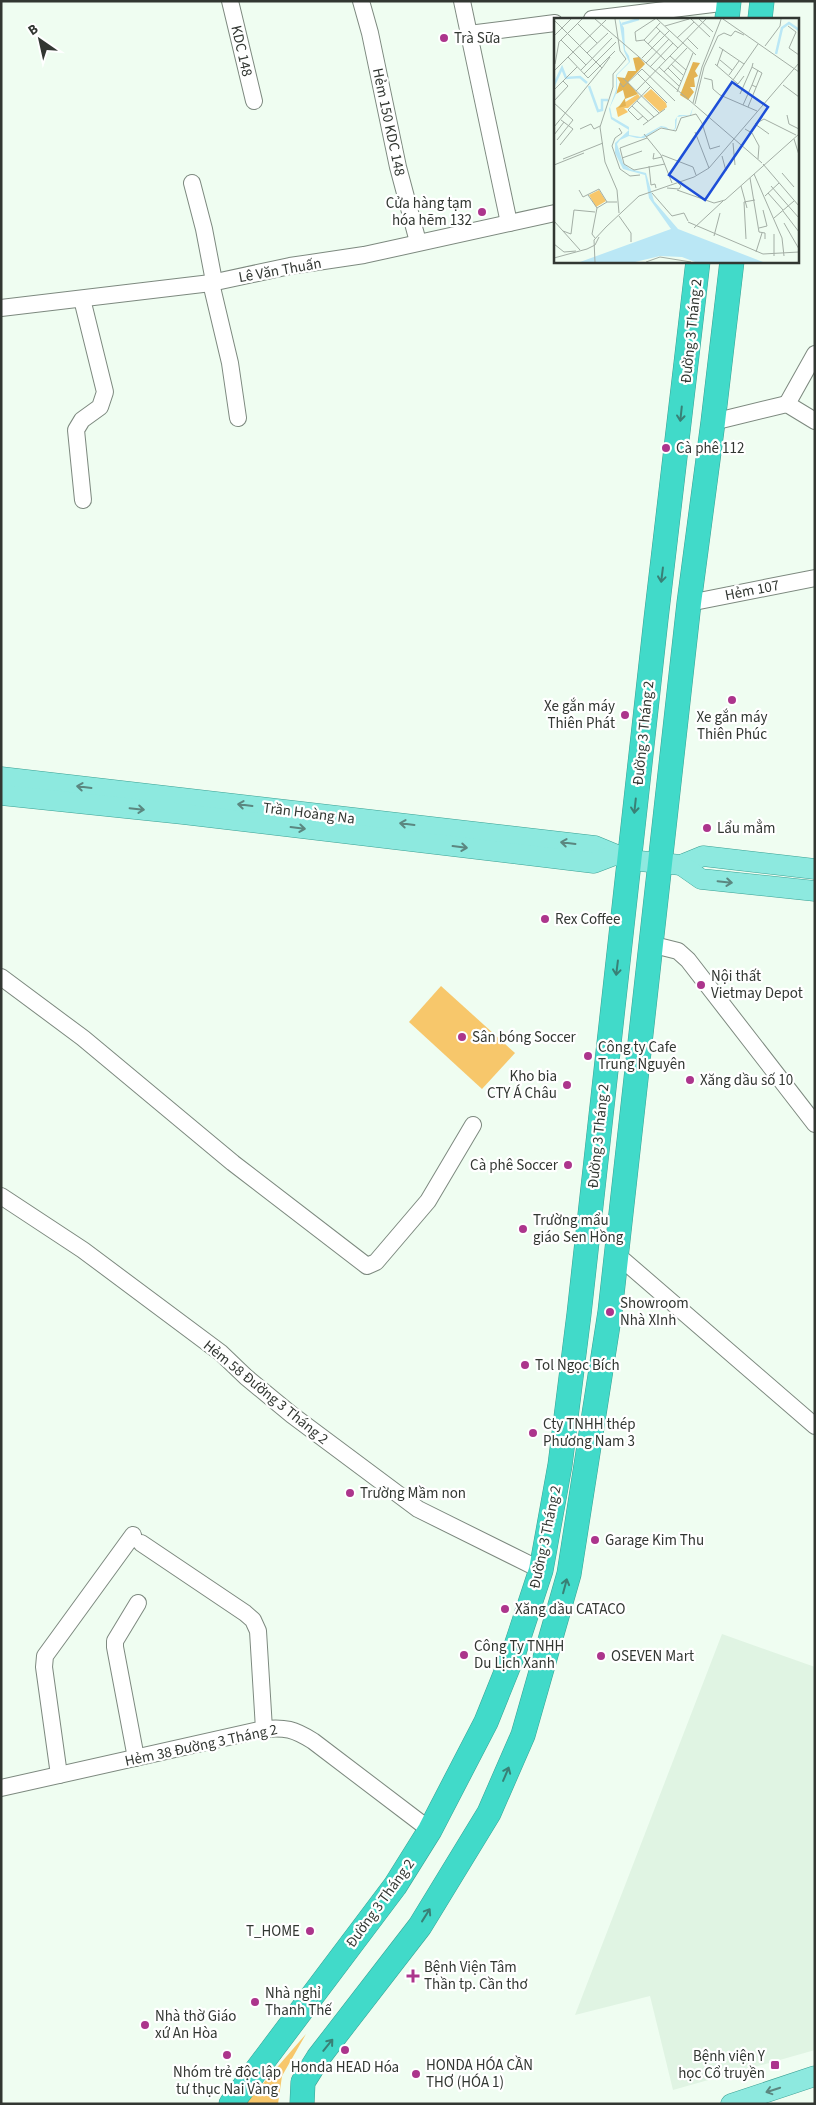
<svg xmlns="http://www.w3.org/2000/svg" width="816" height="2105" font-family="'Source Sans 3',sans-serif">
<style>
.built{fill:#e0f4e3}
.green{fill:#f7c76b}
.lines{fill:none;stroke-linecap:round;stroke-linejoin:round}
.minor-casing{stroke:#7d897f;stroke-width:18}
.major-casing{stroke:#3ca194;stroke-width:21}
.highway-casing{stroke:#3ca194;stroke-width:25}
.minor{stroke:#fff;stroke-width:16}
.major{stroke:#8de9df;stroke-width:20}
.highway{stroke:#41dac9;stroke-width:24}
.oneway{stroke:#398076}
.oneway2{stroke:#5b8780}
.poi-dot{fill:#ac358c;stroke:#fff;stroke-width:2}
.labels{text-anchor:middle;stroke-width:4.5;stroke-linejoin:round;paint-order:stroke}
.poi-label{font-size:15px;fill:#323732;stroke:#fff;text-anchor:start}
.street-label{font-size:15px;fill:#323732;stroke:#fff}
.inset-river{fill:none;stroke:#bae7f5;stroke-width:2.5}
.inset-road{fill:none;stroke:#a3aea5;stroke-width:1}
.view{fill:#1d4ed8;fill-opacity:0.15;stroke:#1d4ed8;stroke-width:2.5}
.inset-edge{fill:none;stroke:#323732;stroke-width:2.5}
</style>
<rect width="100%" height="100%" fill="#effdf1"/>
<path class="built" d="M722,1634L815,1667V2050L673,2090L650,1996L575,2015Z"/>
<g class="green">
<path d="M441,986L515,1053L482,1089L409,1022Z"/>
<path d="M306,2034L282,2076L278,2104H245Z"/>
</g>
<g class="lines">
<g class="minor-casing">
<g id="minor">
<path d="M230,1L254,101"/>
<path d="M361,1L370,33L398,167L418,242"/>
<path d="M462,1L509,223"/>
<path d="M592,19L729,2"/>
<path d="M469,34L555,23"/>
<path d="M192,183L204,229L213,276L211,283L230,363L238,418"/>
<path d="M82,299L105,392L100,407L82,420L76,430L83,500"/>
<path d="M1,308L211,283L290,266L364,255L555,213"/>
<path d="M787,404L815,354"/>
<path d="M713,422L787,404L815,421"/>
<path d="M689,603L815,578"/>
<path d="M650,944L678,951L688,960L815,1124"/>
<path d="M1,977L83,1038L233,1163L367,1266L376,1262L428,1201L473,1125"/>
<path d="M1,1196L83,1250L221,1353L246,1377L292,1415L418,1509L541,1570"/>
<path d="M615,1253L815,1426"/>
<path d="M141,1543L245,1613L253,1620L258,1631L264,1729"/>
<path d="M136,1758L115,1647V1641L138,1603"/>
<path d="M59,1775L44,1667L45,1656L133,1535"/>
<path d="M1,1788L264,1729C285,1727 294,1729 313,1741L430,1830"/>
</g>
</g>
<g class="major-casing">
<g id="major">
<path d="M1,777L595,846L629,860L681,865L703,856L815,869"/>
<path d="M1,795L183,814L594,863L615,855"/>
<path d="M681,865L701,879L815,891"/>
<path d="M731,2104L815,2076"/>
</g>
</g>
<g class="highway-casing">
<g id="highway">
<path d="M727,19L729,1"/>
<path d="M760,19L762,1"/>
<path d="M231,2104L395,1886L430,1830L486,1722L513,1655L541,1570L560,1465L579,1314L656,619L698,261"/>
<path d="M302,2104L303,2082L318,2058L420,1926L489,1813L523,1735L569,1574L610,1312L689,603L713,422L732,261"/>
</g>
</g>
<use href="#minor" class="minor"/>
<use href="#major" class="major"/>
<use href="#highway" class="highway"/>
</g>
<defs><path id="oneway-shaft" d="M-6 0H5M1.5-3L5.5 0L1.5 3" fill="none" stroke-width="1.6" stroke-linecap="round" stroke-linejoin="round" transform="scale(1.25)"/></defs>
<g class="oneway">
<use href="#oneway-shaft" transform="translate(681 414) rotate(96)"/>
<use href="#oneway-shaft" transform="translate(662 575) rotate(97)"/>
<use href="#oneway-shaft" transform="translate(635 806) rotate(96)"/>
<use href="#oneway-shaft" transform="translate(617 968) rotate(97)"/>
<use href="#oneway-shaft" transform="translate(565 1586) rotate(-75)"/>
<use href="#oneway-shaft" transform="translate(506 1774) rotate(-67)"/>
<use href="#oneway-shaft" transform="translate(426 1915) rotate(-58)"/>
<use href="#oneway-shaft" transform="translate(328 2045) rotate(-51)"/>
</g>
<g class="oneway2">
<use href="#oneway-shaft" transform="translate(84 787) rotate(-173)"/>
<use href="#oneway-shaft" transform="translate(245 805) rotate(-173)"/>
<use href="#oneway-shaft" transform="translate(137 809) rotate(6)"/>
<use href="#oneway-shaft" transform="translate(407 824) rotate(-173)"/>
<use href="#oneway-shaft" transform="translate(298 828) rotate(7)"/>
<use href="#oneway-shaft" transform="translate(568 843) rotate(-173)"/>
<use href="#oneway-shaft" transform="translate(460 847) rotate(7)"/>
<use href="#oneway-shaft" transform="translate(725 882) rotate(6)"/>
<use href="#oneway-shaft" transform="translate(773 2090) rotate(162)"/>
</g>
<g class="poi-dot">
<circle cx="444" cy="38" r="5"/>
<circle cx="482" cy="212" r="5"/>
<circle cx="666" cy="448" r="5"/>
<circle cx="732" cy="700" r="5"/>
<circle cx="625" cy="715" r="5"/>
<circle cx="707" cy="828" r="5"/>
<circle cx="545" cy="919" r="5"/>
<circle cx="701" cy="985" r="5"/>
<circle cx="462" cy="1037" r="5"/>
<circle cx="588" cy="1056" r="5"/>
<circle cx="690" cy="1080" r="5"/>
<circle cx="567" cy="1085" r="5"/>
<circle cx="568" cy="1165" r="5"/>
<circle cx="523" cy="1229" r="5"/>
<circle cx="610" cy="1312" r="5"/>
<circle cx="525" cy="1365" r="5"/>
<circle cx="533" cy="1433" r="5"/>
<circle cx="350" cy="1493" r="5"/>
<circle cx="595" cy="1540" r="5"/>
<circle cx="505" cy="1609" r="5"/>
<circle cx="464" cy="1655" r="5"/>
<circle cx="601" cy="1656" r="5"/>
<circle cx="310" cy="1931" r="5"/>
<path d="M410.5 1968.5h5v5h5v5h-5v5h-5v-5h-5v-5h5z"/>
<circle cx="255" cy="2002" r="5"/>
<circle cx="145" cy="2025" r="5"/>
<circle cx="345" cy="2050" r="5"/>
<circle cx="227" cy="2055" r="5"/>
<rect x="770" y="2060" width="10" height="10" rx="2.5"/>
<circle cx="416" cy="2074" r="5"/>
</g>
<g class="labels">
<g class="poi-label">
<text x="454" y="43">Trà Sữa</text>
<text x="472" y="208" text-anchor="end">Cửa hàng tạm<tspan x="472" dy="17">hóa hẽm 132</tspan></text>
<text x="676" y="453">Cà phê 112</text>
<text x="615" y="711" text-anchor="end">Xe gắn máy<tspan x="615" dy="17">Thiên Phát</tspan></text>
<text x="732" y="722" text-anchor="middle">Xe gắn máy<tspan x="732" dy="17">Thiên Phúc</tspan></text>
<text x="717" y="833">Lẩu mẳm</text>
<text x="555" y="924">Rex Coffee</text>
<text x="711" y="981">Nội thất<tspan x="711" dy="17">Vietmay Depot</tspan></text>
<text x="472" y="1042">Sân bóng Soccer</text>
<text x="598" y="1052">Công ty Cafe<tspan x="598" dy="17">Trung Nguyên</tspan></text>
<text x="557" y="1081" text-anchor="end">Kho bia<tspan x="557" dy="17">CTY Á Châu</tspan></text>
<text x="700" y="1085">Xăng dầu số 10</text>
<text x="558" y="1170" text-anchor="end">Cà phê Soccer</text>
<text x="533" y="1225">Trường mẩu<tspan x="533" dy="17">giáo Sen Hồng</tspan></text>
<text x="620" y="1308">Showroom<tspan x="620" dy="17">Nhà XInh</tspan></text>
<text x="535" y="1370">Tol Ngọc Bích</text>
<text x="543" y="1429">Cty TNHH thép<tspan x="543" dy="17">Phương Nam 3</tspan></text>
<text x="360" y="1498">Trường Mầm non</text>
<text x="605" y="1545">Garage Kim Thu</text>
<text x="515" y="1614">Xăng dầu CATACO</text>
<text x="474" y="1651">Công Ty TNHH<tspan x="474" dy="17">Du Lịch Xanh</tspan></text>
<text x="611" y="1661">OSEVEN Mart</text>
<text x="300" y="1936" text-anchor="end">T_HOME</text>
<text x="424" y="1972">Bệnh Viện Tâm<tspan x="424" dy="17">Thần tp. Cần thơ</tspan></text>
<text x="265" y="1998">Nhà nghỉ<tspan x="265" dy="17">Thanh Thế</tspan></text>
<text x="155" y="2021">Nhà thờ Giáo<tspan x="155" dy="17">xứ An Hòa</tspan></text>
<text x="765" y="2061" text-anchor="end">Bệnh viện Y<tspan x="765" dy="17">học Cổ truyền</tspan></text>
<text x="426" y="2070">HONDA HÓA CẦN<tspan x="426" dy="17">THƠ (HÓA 1)</tspan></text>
<text x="345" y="2072" text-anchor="middle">Honda HEAD Hóa</text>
<text x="227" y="2077" text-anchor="middle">Nhóm trẻ độc lập<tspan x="227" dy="17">tư thục Nai Vàng</tspan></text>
</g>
<g class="street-label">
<text transform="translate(242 51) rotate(77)" y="5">KDC 148</text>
<text transform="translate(389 122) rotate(78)" y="5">Hẻm 150 KDC 148</text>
<text transform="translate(280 270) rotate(-10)" y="5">Lê Văn Thuấn</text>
<text transform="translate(691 331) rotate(-84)" y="5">Đường 3 Tháng 2</text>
<text transform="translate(752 590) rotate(-11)" y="5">Hẻm 107</text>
<text transform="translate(643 733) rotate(-84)" y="5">Đường 3 Tháng 2</text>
<text transform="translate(309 813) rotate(7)" y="5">Trần Hoàng Na</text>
<text transform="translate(598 1136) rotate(-84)" y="5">Đường 3 Tháng 2</text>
<text transform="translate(266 1392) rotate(39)" y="5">Hẻm 58 Đường 3 Tháng 2</text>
<text transform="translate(545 1537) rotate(-78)" y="5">Đường 3 Tháng 2</text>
<text transform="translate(201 1745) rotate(-12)" y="5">Hẻm 38 Đường 3 Tháng 2</text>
<text transform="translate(380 1903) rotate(-54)" y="5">Đường 3 Tháng 2</text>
</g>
</g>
<g transform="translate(554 18)">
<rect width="245" height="245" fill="#effdf1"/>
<path d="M97,71L112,85L113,89L106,94L89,78ZM84,76L86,79L74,90H70L74,94L64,99L62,90ZM45,172L52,183L42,189L35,177Z" fill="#f7c76b"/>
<path d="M85,39L91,46L74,64L84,76L71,81L72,88L64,90L71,80L69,72L62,76L66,64L63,59L71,60L74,53H82L79,40ZM139,44L146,45L141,53L144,58L140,60L141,69H136L140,74L134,82L126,77Z" fill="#e3b353"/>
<path d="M65,1L70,10L71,32L75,38L76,44L63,57V74L56,89L58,99L75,109V117L87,119L107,108L112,109L116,112H119L121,110V102L123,99L125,97H136L139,89L137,97L123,99L122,110L120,112H116L107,109L90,120H83L75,118L66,122L63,126L69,145L76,151L92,155L100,183L124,211L209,244H141L128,239L106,238L81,244H26L117,211L95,180L91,157L69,151L61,135V125L75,112L57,101L55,91L62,72V57L75,44L70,33Z" fill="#bae7f5"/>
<path class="inset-river" d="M68,6L85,1M222,36L228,10L235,5L245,12M0,67L8,50L12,60L26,59L33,65M35,68L44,93L48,92V82H54"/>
<path class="inset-road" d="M41,1L208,145M61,1L66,33L72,41L59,56V69L46,109L51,144L63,172L65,195M101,1L81,14L82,23L90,22L112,43M103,1L142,37M137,1L156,19M145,1L159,14M169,1L245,54M0,2L48,50L56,39M52,2L14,39L34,60L61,33M23,5L43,25M111,8L135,1M234,8L242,14L235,30L245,37M102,9L124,30M0,18L17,1M123,20L140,4M133,20L144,31M7,22L32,47M90,22L106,5M94,26L106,13M211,28L226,8L227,1M165,29L190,46M33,35L54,15M116,38L132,52M88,40L115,13M166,42L178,52M92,45L115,21M1,46L5,24L28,1M117,46L129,57M161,46L184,66L190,58M163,48L169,31M96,49L119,25M105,49L125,68M114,50L127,63M27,52L58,20M0,53L14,39M110,54L133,30M83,55L113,85M30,56L62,24M175,57L185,43M69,60L105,95M150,60L158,62L159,71L166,77L203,93M179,62L204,26M66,65L69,69L88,51L121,83M229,67L245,79M202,69L198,67L204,52M0,72L23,49M82,73L152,1M123,74L139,35M186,76L198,49M0,83L14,68L9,63M83,83L100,99M0,85L19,102L3,122M139,85L148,49L167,1M141,86L150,49L164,18L170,15L177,18L181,13L190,17M189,87L198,67M78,88L94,103M194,89L208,55L198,49L199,45M233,97L235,106L245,111M89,98L84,102L74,92L96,69M201,106L210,101L242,117M201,106L215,116M89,107L111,91M0,109L48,50M65,110L68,115L61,120L58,128L66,151L76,158L86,157M26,111L37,106L40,111L46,108M191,111L198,115L205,128L204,141M141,114L155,150M90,116L107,137L118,165M0,117L10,104M92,119L107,110L122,113L127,100L142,96L148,105L156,131L166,128M93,120L66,130L70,146L80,152L111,146M240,121L245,137M179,125L181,147M6,127L19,111L7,102M100,135L99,141L108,139M108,137L139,149L142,157M168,138L172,153M68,140L88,133M9,141L49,125M209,146L245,188M0,147L30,135M95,148L97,167L101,166L102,170M228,155L240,169M200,156L228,220L230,238M196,160L205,214L211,215V221M187,168L193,190M217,168L245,200M113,170L125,171L127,168L124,165M25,172L29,179L45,171L53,184M123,172L160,185L171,182L245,116M98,175L118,198L130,195L134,203M214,175L229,192M34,177L43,190M211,178L225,165M229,193L245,214M65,198L77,215V224M220,200L240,183M0,203L26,232M134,204L209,236L245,234M230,205L245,231M140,210L169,183M205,210L213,208L209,192M9,213L17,216L20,192L41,194M220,216V238M160,218L166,195M41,220L38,216L43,190L53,184H63M192,221L190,184L201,182M0,226L10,234L22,233M202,234L208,215M0,240L33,231L41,227L45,219M41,244L40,222L52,209L85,178L140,159L155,150L245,45M92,244L106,239L137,244"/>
<path class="view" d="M178,64L214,89L151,182L115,157Z"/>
<rect width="245" height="245" class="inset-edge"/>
</g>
<rect width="816" height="2105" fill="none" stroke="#323732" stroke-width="5"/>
<g transform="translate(40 40) rotate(326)" stroke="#ffffff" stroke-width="4" paint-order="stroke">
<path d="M0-4L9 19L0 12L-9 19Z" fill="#323732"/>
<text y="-8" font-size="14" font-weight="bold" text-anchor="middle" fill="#323732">B</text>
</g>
</svg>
